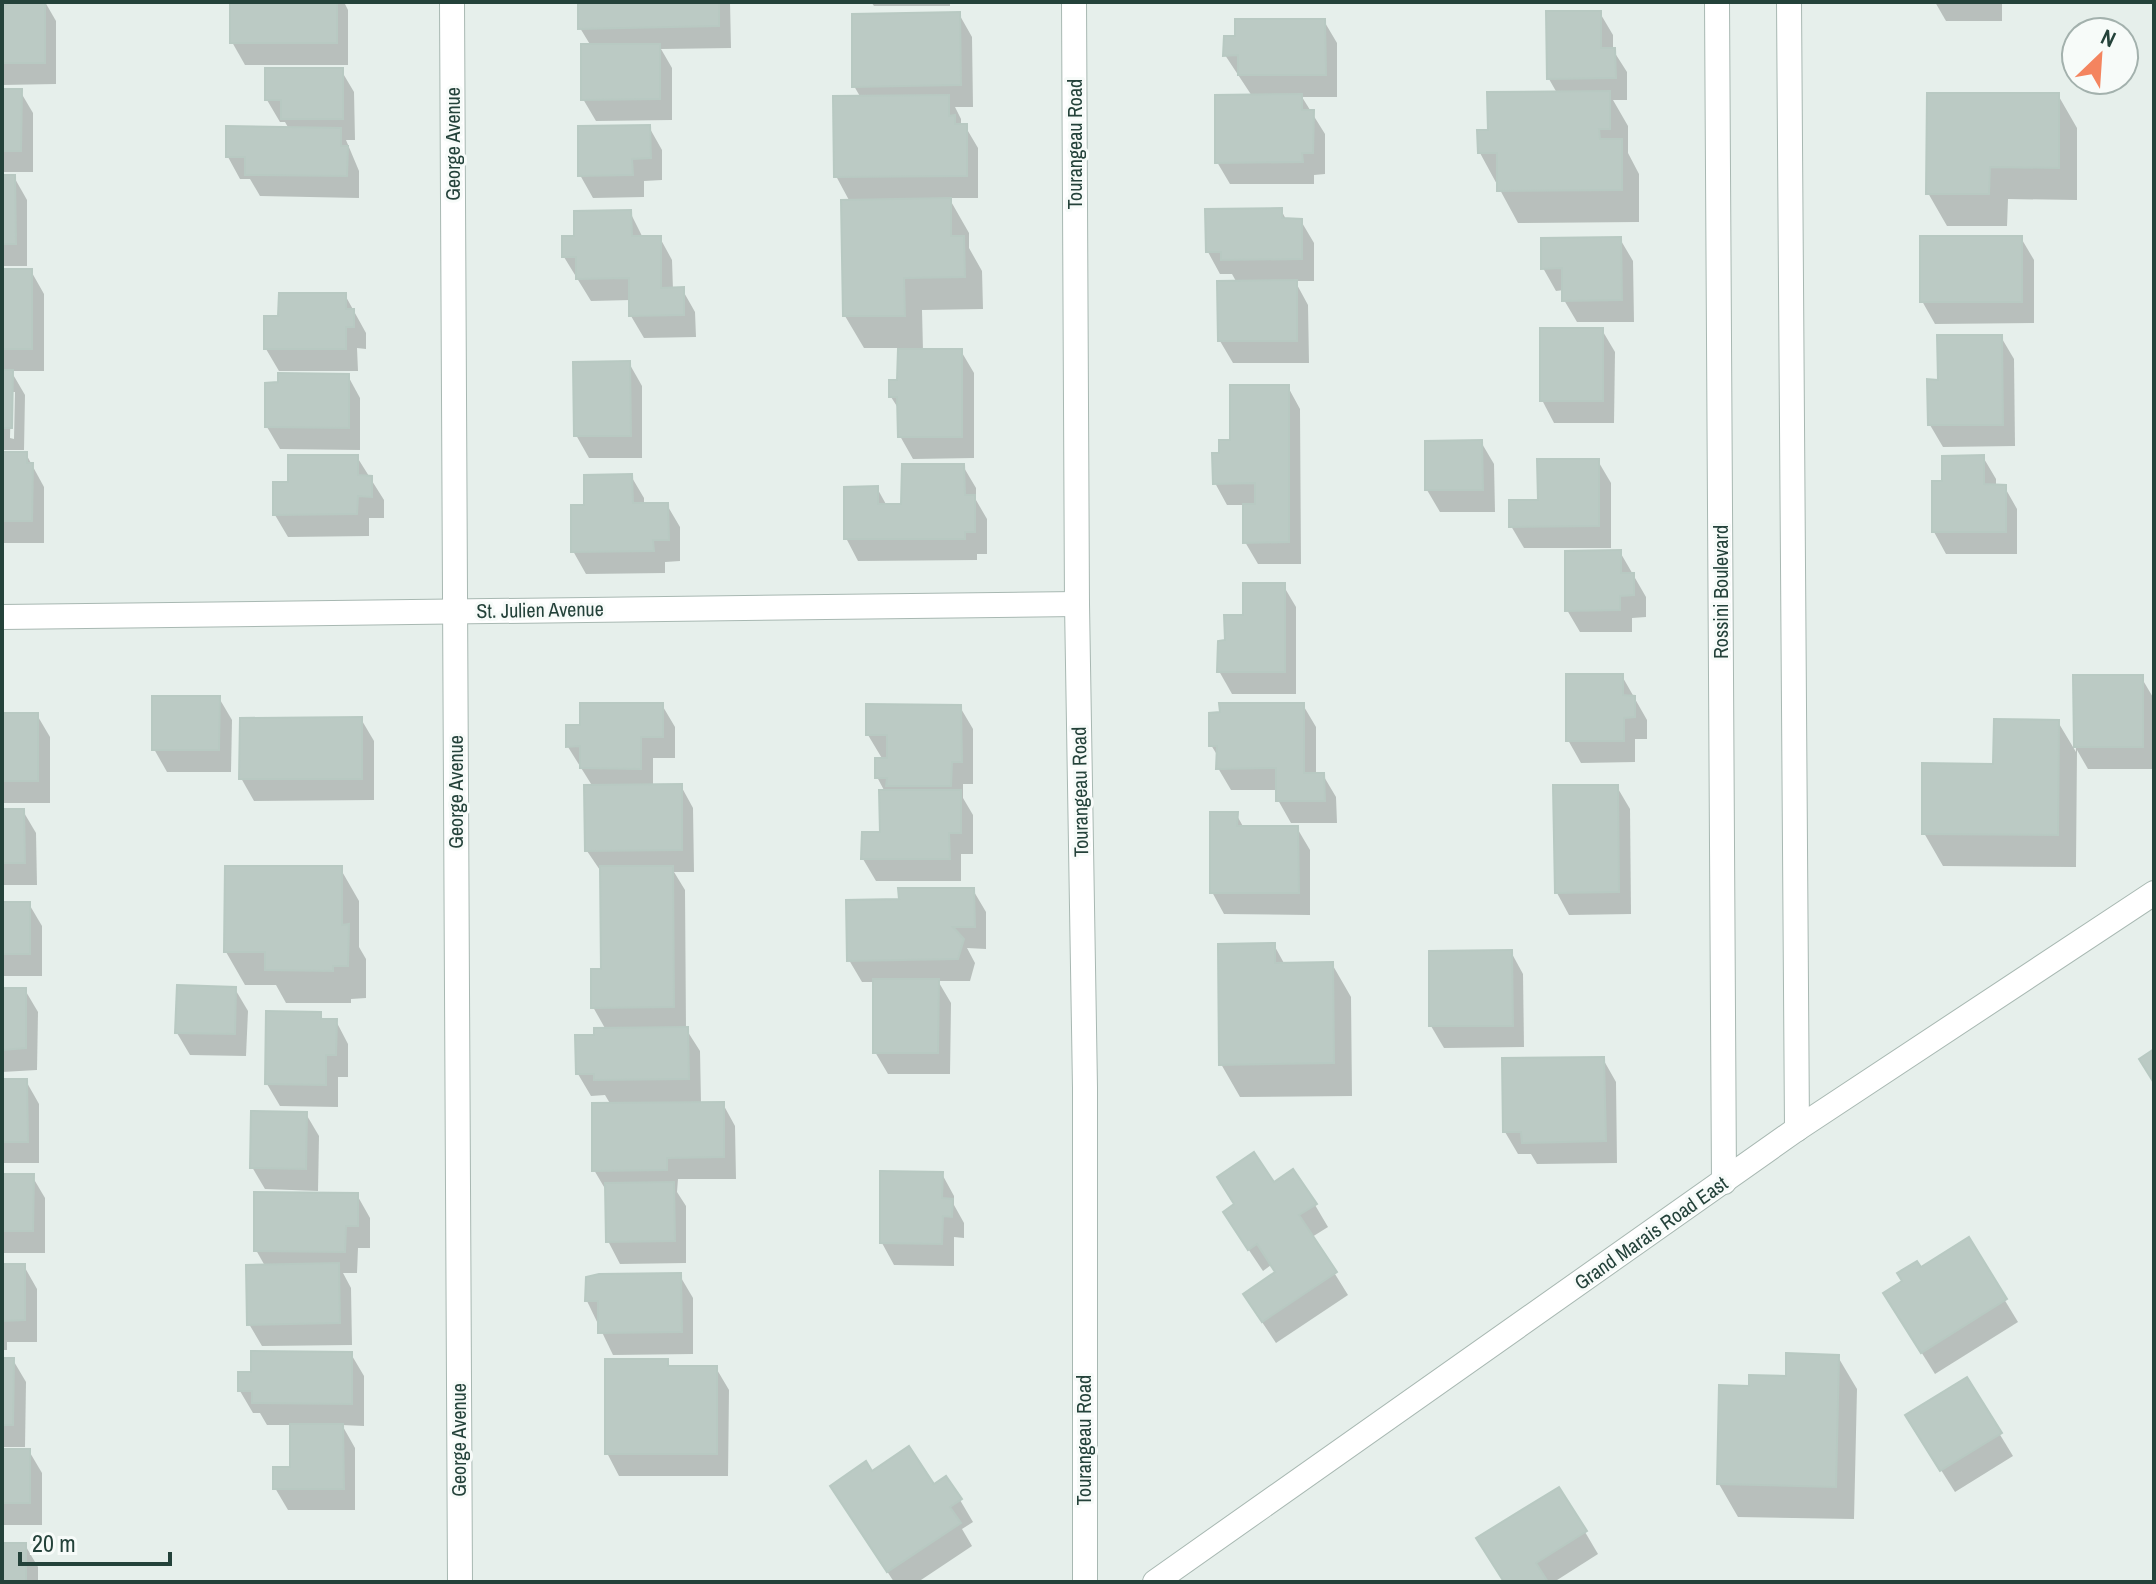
<svg xmlns="http://www.w3.org/2000/svg" width="2156" height="1584" font-family="'Archivo Narrow',sans-serif">
<style>
.shadow{fill:#0003;fill-rule:evenodd}
.building{fill:#bbcac4;stroke:#b8c9c2;stroke-width:2}
.lines{fill:none;stroke-linecap:round;stroke-linejoin:round}
.street-casing{stroke:#a8b8b2;stroke-width:26}
.street{stroke:#fff;stroke-width:24}
.labels{text-anchor:middle;stroke-width:6;stroke-linejoin:round;paint-order:stroke}
.street-label{font-size:20px;fill:#24423a;stroke:#f7fbf9}
</style>
<rect width="100%" height="100%" fill="#e6efeb"/>
<g class="shadow">
<path d="M2,2H45L56,21V84L2,85Z"/>
<path d="M254,2H344L348,10V65H245L232,42Z"/>
<path d="M580,2H730L731,48L661,49L672,68V120L596,121L583,99L591,46L580,28Z"/>
<path d="M871,2H950V6H874Z"/>
<path d="M1935,2H2002V21H1946Z"/>
<path d="M1600,13L1613,35V50L1627,72V100H1613L1628,126V153L1639,174V222L1518,223L1480,153L1490,132L1557,93L1549,79Z"/>
<path d="M959,14L972,37L973,107H955L961,119V126H965L978,148V198H949L969,233V248L982,271L983,309L922,310L923,351H961L974,373V458L913,459L900,436V411L891,397L899,382L900,348H864L845,316L850,202L836,176L861,98L854,86Z"/>
<path d="M1324,21L1337,43V97H1302L1325,134V174L1314,175V184H1230L1217,162L1252,96L1225,55Z"/>
<path d="M341,70L354,92L355,140H346L359,171V198L260,196L250,179H240L228,157L289,129L285,122H280L267,100Z"/>
<path d="M2,91H20L33,113V172H2Z"/>
<path d="M2058,95L2077,128V200L2008,199L2007,226H1947L1928,193Z"/>
<path d="M649,127L662,150V180L644,181V197L593,198L580,175Z"/>
<path d="M2,177H14L27,200V266H2Z"/>
<path d="M1281,210L1287,221H1301L1314,243V281H1295L1308,305L1309,363H1233L1220,341L1237,283L1232,274H1220L1208,252Z"/>
<path d="M630,212L643,238H660L672,260L673,290L682,289L695,312L696,337L644,338L631,316V300L591,301L564,257L576,238Z"/>
<path d="M2021,238L2034,260V323L1935,324L1922,301Z"/>
<path d="M1620,239L1633,261L1634,322H1577L1564,300V290L1556,291L1543,268Z"/>
<path d="M2,271H31L44,294V371H11L25,395L24,450H2ZM11,392H15L14,439L10,438Z"/>
<path d="M345,295L366,333V349L357,348L358,371H279L266,349L280,318Z"/>
<path d="M1602,330L1615,352L1614,423H1554L1542,400Z"/>
<path d="M2001,337L2014,359L2015,446L1943,447L1930,425L1940,382Z"/>
<path d="M629,363L642,386V458H589L576,435Z"/>
<path d="M348,376L360,398V450L280,449L267,427Z"/>
<path d="M1288,387L1300,409L1301,564H1258L1245,542V505H1227L1215,483L1221,455Z"/>
<path d="M1481,442L1494,464L1495,512H1440L1427,490Z"/>
<path d="M2,454H26L44,487V543H2Z"/>
<path d="M357,457L384,500V518H369V536L288,537L275,515Z"/>
<path d="M1983,457L1996,479V486H2004L2017,509V554H1946L1934,532L1944,483Z"/>
<path d="M1598,461L1611,483V548H1524L1511,526L1540,502Z"/>
<path d="M963,466L976,488V500L987,519V554H977V560L858,561L846,538L877,488L887,506H903Z"/>
<path d="M631,476L644,498V505H667L680,527V561L665,562V573L586,574L573,551L586,507Z"/>
<path d="M1620,552L1646,597V617L1632,618V632H1580L1567,610Z"/>
<path d="M1283,585L1296,607V694H1232L1219,671L1227,642L1245,617Z"/>
<path d="M1622,676L1647,720V739H1635V762L1581,763L1568,740Z"/>
<path d="M2075,677H2141L2154,699V769H2088L2077,750L2076,867L1943,866L1924,833L1995,767L2058,722L2076,752Z"/>
<path d="M219,698L232,720L231,772H167L154,749Z"/>
<path d="M662,705L675,727V758H653V786H681L693,808L694,872H674L685,890L686,1029L700,1051L701,1104H723L735,1126L736,1179H678L677,1192L686,1206V1263L620,1264L608,1241L607,1192L594,1170L611,1105L605,1095L591,1096L578,1074L597,1037L606,1030L593,1007L603,971L602,873L587,851L593,787L568,747L582,726Z"/>
<path d="M1303,705L1316,727V775H1323L1336,797L1337,823H1291L1278,800V790H1231L1218,768L1219,758L1211,745L1222,714Z"/>
<path d="M960,707L973,729V784H963V798L973,815V854H961V881H876L863,859L882,834L885,792L877,777L883,760L868,735Z"/>
<path d="M2,715H37L50,737V803H2Z"/>
<path d="M361,719L374,741V800L254,801L241,778Z"/>
<path d="M1617,787L1630,809L1631,914L1569,915L1557,893Z"/>
<path d="M2,811H23L36,833L37,885H2Z"/>
<path d="M1236,814L1244,828H1297L1310,850V915L1224,914L1212,892Z"/>
<path d="M340,868L359,901V947L366,959V998L351,999V1003H286L276,985H245L226,952Z"/>
<path d="M973,890L986,912V949L967,948L975,963L970,981H938L951,1003L950,1074H888L875,1052V982H862L849,960L901,901Z"/>
<path d="M2,904H29L42,926V976H2Z"/>
<path d="M1274,945L1285,965L1332,964L1351,997L1352,1096L1240,1097L1221,1064Z"/>
<path d="M1511,952L1523,974L1524,1047L1444,1048L1431,1026Z"/>
<path d="M235,989L248,1011L246,1056L190,1055L177,1033Z"/>
<path d="M2,990H25L38,1012L37,1070L2,1072Z"/>
<path d="M320,1014L324,1021H336L348,1044V1077H338V1107L280,1106L267,1084Z"/>
<path d="M1603,1059L1616,1082L1617,1163L1537,1164L1531,1154H1518L1505,1132Z"/>
<path d="M2,1081H26L39,1104V1163H2Z"/>
<path d="M306,1114L319,1136L318,1191L265,1189L252,1167Z"/>
<path d="M942,1174L954,1196V1205L964,1223V1238L954,1237V1266L894,1265L882,1243Z"/>
<path d="M2,1176H32L45,1198V1253H2Z"/>
<path d="M1273,1185L1315,1205L1328,1227L1312,1237L1348,1295L1276,1343L1258,1316L1277,1274L1271,1265L1263,1271L1238,1234Z"/>
<path d="M357,1195L370,1218V1248H358L357,1273H343L351,1288L352,1345L262,1346L249,1324L265,1266L256,1250Z"/>
<path d="M1968,1240L2018,1322L1935,1374L1898,1315L1920,1270Z"/>
<path d="M2,1266H24L37,1289V1342H7V1350H2Z"/>
<path d="M680,1276L693,1298V1354L613,1355L587,1301Z"/>
<path d="M351,1354L364,1376V1426L342,1425L355,1448V1510H288L275,1488L292,1468V1425H267L260,1413H253L240,1391Z"/>
<path d="M1838,1357L1857,1389L1854,1519L1738,1517L1719,1484L1751,1388L1787,1378Z"/>
<path d="M2,1360H13L26,1382L25,1447H2Z"/>
<path d="M667,1361L671,1368H716L729,1390L728,1476H619L607,1453Z"/>
<path d="M1966,1379L2013,1456L1955,1492L1920,1437Z"/>
<path d="M2,1451H29L42,1473V1525H2Z"/>
<path d="M872,1473L933,1487L960,1500L973,1522L962,1529L972,1546L918,1582H894L846,1508Z"/>
<path d="M1585,1532L1598,1554L1554,1582H1505Z"/>
<path d="M2,1545H25L38,1567V1582H2Z"/>
</g>
<g class="building">
<rect x="2" y="2" width="43" height="61"/>
<rect x="230" y="2" width="107" height="41"/>
<path d="M578,2H719V26L578,29Z"/>
<path d="M1546,11H1601V48H1615L1616,78L1547,79Z"/>
<path d="M960,12L961,85L852,87V14Z"/>
<path d="M1235,19H1325L1326,75H1238V55L1223,56L1224,36H1235Z"/>
<path d="M581,44H660V99L581,100Z"/>
<path d="M265,68H343V119H281V100H265Z"/>
<path d="M2,89H22L21,151H2Z"/>
<path d="M1610,91V129H1599L1600,139H1622V190L1497,191V153H1478L1477,130H1488L1487,92Z"/>
<path d="M1927,93H2059V168L1990,167L1989,194H1926Z"/>
<path d="M1302,94V110H1314L1313,153H1302L1303,162L1215,163V95Z"/>
<path d="M949,95V116L955,115V124H967V176L834,177L833,96Z"/>
<path d="M650,125L651,158L632,159L633,175L578,176V126Z"/>
<path d="M226,126L341,128V146H348L347,176L245,175V157H226Z"/>
<path d="M2,175H15L16,244H2Z"/>
<path d="M951,198V236H964L965,277L904,278L905,316H843L841,200Z"/>
<path d="M1282,208V218L1302,219V259L1221,260V252H1206L1205,209Z"/>
<path d="M631,210L632,236H661V288L684,287V315L629,316V278L576,279V257H562V236H574V211Z"/>
<rect x="1920" y="236" width="102" height="66"/>
<path d="M1621,237L1622,300L1562,301V268L1541,269V238Z"/>
<rect x="2" y="269" width="30" height="80"/>
<path d="M1297,280V341H1218L1217,281Z"/>
<path d="M279,293H346V309H354V327H346V349H264V316H278Z"/>
<rect x="1540" y="328" width="63" height="73"/>
<path d="M1937,335H2002L2003,425H1928L1927,379L1938,380Z"/>
<path d="M898,349H962V437H898L897,397H889V380H897Z"/>
<path d="M630,361L631,436H574L573,362Z"/>
<path d="M2,370H13L12,428H2Z"/>
<path d="M278,373L349,374V428L265,427V383L278,382Z"/>
<path d="M1230,385H1289V542L1243,543V504H1255V483L1213,484L1212,453H1219V440H1230Z"/>
<path d="M1482,440L1483,490H1425V441Z"/>
<path d="M2,452H27V463H33L32,521H2Z"/>
<path d="M288,455H358V475L372,476V497L358,496L357,514L273,515V482H288Z"/>
<path d="M1984,455V484L2006,485V532H1932V481H1942V456Z"/>
<path d="M1537,459H1599V526L1509,527V500H1538Z"/>
<path d="M902,464H964L965,495H975V532H965V539H844V487L878,486V504H901Z"/>
<path d="M632,474L633,503H668L669,540H653L654,551L571,552V505H584V475Z"/>
<path d="M1621,550V573H1634V595L1620,596V610L1565,611V551Z"/>
<path d="M1243,583H1285V672H1217L1218,641L1225,640L1224,615H1243Z"/>
<path d="M1566,674H1623V695L1635,696V717L1624,718V741H1566Z"/>
<path d="M2073,675H2143V747H2074Z"/>
<path d="M152,696H220L219,750H152Z"/>
<path d="M580,703H663V737H641V769L580,768V746L566,747V725H580Z"/>
<path d="M1219,703H1304V773H1324L1325,801H1276V768L1216,769L1217,746H1209V713L1220,712Z"/>
<path d="M866,704L961,705L962,762H952L951,786H886L887,778H875V758H887V735H866Z"/>
<rect x="2" y="713" width="36" height="68"/>
<path d="M362,717V779H239L240,718Z"/>
<path d="M1994,719L2059,720L2058,835L1922,834V763L1993,764Z"/>
<path d="M682,784V850L585,851L584,785Z"/>
<path d="M1553,785H1618L1619,892L1555,893Z"/>
<path d="M879,790H961V833H949L950,859H861L862,832H880Z"/>
<path d="M2,809H24L25,863H2Z"/>
<path d="M1210,812H1238L1237,826H1298L1299,893H1210Z"/>
<path d="M225,866H342V925L349,924L348,966H333V971L265,970V952H224Z"/>
<path d="M600,866H673L674,1007L591,1008V969H601Z"/>
<path d="M898,888H974L975,927H953L964,939L958,959L847,961L846,900L899,899Z"/>
<rect x="2" y="902" width="28" height="52"/>
<path d="M1275,943V963L1333,962L1334,1063L1219,1065L1218,944Z"/>
<path d="M1512,950L1513,1026H1429V951Z"/>
<path d="M873,979H939L938,1053H873Z"/>
<path d="M177,985L236,987L235,1034L175,1033Z"/>
<path d="M2,988H26V1048L2,1050Z"/>
<path d="M266,1011L321,1012V1019H337L336,1055H326V1085L265,1084Z"/>
<path d="M688,1027L689,1079L594,1080V1074H576L575,1035H594V1028Z"/>
<path d="M2154,1049V1083L2139,1059Z"/>
<path d="M1604,1057L1606,1141L1522,1143L1521,1132H1503L1502,1058Z"/>
<path d="M2,1079H27L28,1142H2Z"/>
<path d="M724,1102V1157L667,1158V1170L592,1171V1103Z"/>
<path d="M251,1111L307,1112L306,1169L250,1168Z"/>
<path d="M1254,1152L1274,1182L1293,1169L1317,1204L1299,1215L1337,1272L1262,1322L1243,1294L1275,1272L1257,1244L1248,1250L1223,1212L1234,1204L1217,1177Z"/>
<path d="M880,1171L943,1172L942,1198L953,1199L952,1217L943,1216L942,1244L880,1243Z"/>
<path d="M2,1174H34L33,1231H2Z"/>
<path d="M674,1182L675,1241L606,1242L605,1183Z"/>
<path d="M254,1192L358,1193V1226H346L345,1252L254,1251Z"/>
<path d="M1969,1237L2007,1299L1921,1353L1883,1293L1902,1281L1897,1273L1917,1261L1921,1267Z"/>
<path d="M339,1263L340,1323L247,1325L246,1265Z"/>
<path d="M2,1264H25V1320L2,1321Z"/>
<path d="M681,1273L682,1332L598,1333V1301H585L586,1277L599,1274Z"/>
<path d="M251,1351L352,1352V1404L252,1403V1391H238V1372H251Z"/>
<path d="M1786,1353L1839,1355L1836,1487L1717,1484L1719,1385L1749,1386V1375L1786,1376Z"/>
<path d="M2,1358H14L13,1425H2Z"/>
<path d="M605,1359H668V1366H717V1454H605Z"/>
<path d="M1967,1377L2002,1433L1940,1471L1905,1415Z"/>
<path d="M290,1424H343L344,1489H273V1467H290Z"/>
<path d="M909,1446L934,1484L946,1476L962,1499L950,1507L961,1523L887,1572L830,1486L866,1461L872,1471Z"/>
<rect x="2" y="1449" width="28" height="54"/>
<path d="M1559,1487L1587,1531L1536,1563L1548,1582H1504L1476,1538Z"/>
<rect x="2" y="1543" width="24" height="39"/>
</g>
<g class="lines">
<g class="street-casing">
<g id="street">
<path d="M452,2L460,1582"/>
<path d="M1074,2L1077,604L1085,1088V1582"/>
<path d="M1717,2L1724,1182"/>
<path d="M1789,2L1797,1129"/>
<path d="M2,617L1077,604"/>
<path d="M1155,1582L1797,1129L2154,893"/>
</g>
</g>
<use href="#street" class="street"/>
</g>
<g class="labels">
<g class="street-label">
<text transform="translate(453 144) rotate(-90)" y="7">George Avenue</text>
<text transform="translate(1075 144) rotate(-90)" y="7">Tourangeau Road</text>
<text transform="translate(1721 592) rotate(-90)" y="7">Rossini Boulevard</text>
<text transform="translate(540 610) rotate(-1)" y="7">St. Julien Avenue</text>
<text transform="translate(456 792) rotate(-90)" y="7">George Avenue</text>
<text transform="translate(1080 792) rotate(-91)" y="7">Tourangeau Road</text>
<text transform="translate(1651 1233) rotate(-35)" y="7">Grand Marais Road East</text>
<text transform="translate(459 1440) rotate(-90)" y="7">George Avenue</text>
<text transform="translate(1084 1440) rotate(-90)" y="7">Tourangeau Road</text>
</g>
</g>
<rect width="2156" height="1584" fill="none" stroke="#24423a" stroke-width="8"/>
<g transform="translate(2100 56) rotate(25)"><circle r="38" fill="#f7fbf9" stroke="#a3b1ad" stroke-width="2"/>
<path d="M0-6L14 30L0 20L-14 30Z" fill="#f4845f"/>
<text y="-12" font-size="22" font-weight="bold" text-anchor="middle" fill="#24423a">N</text>
</g>
<path d="M20 1552v12h150v-12" fill="none" stroke="#24423a" stroke-width="4"/>
<text x="32" y="1552" font-size="24" fill="#24423a" stroke="#f7fbf9" stroke-width="6" paint-order="stroke">20 m</text>
</svg>
